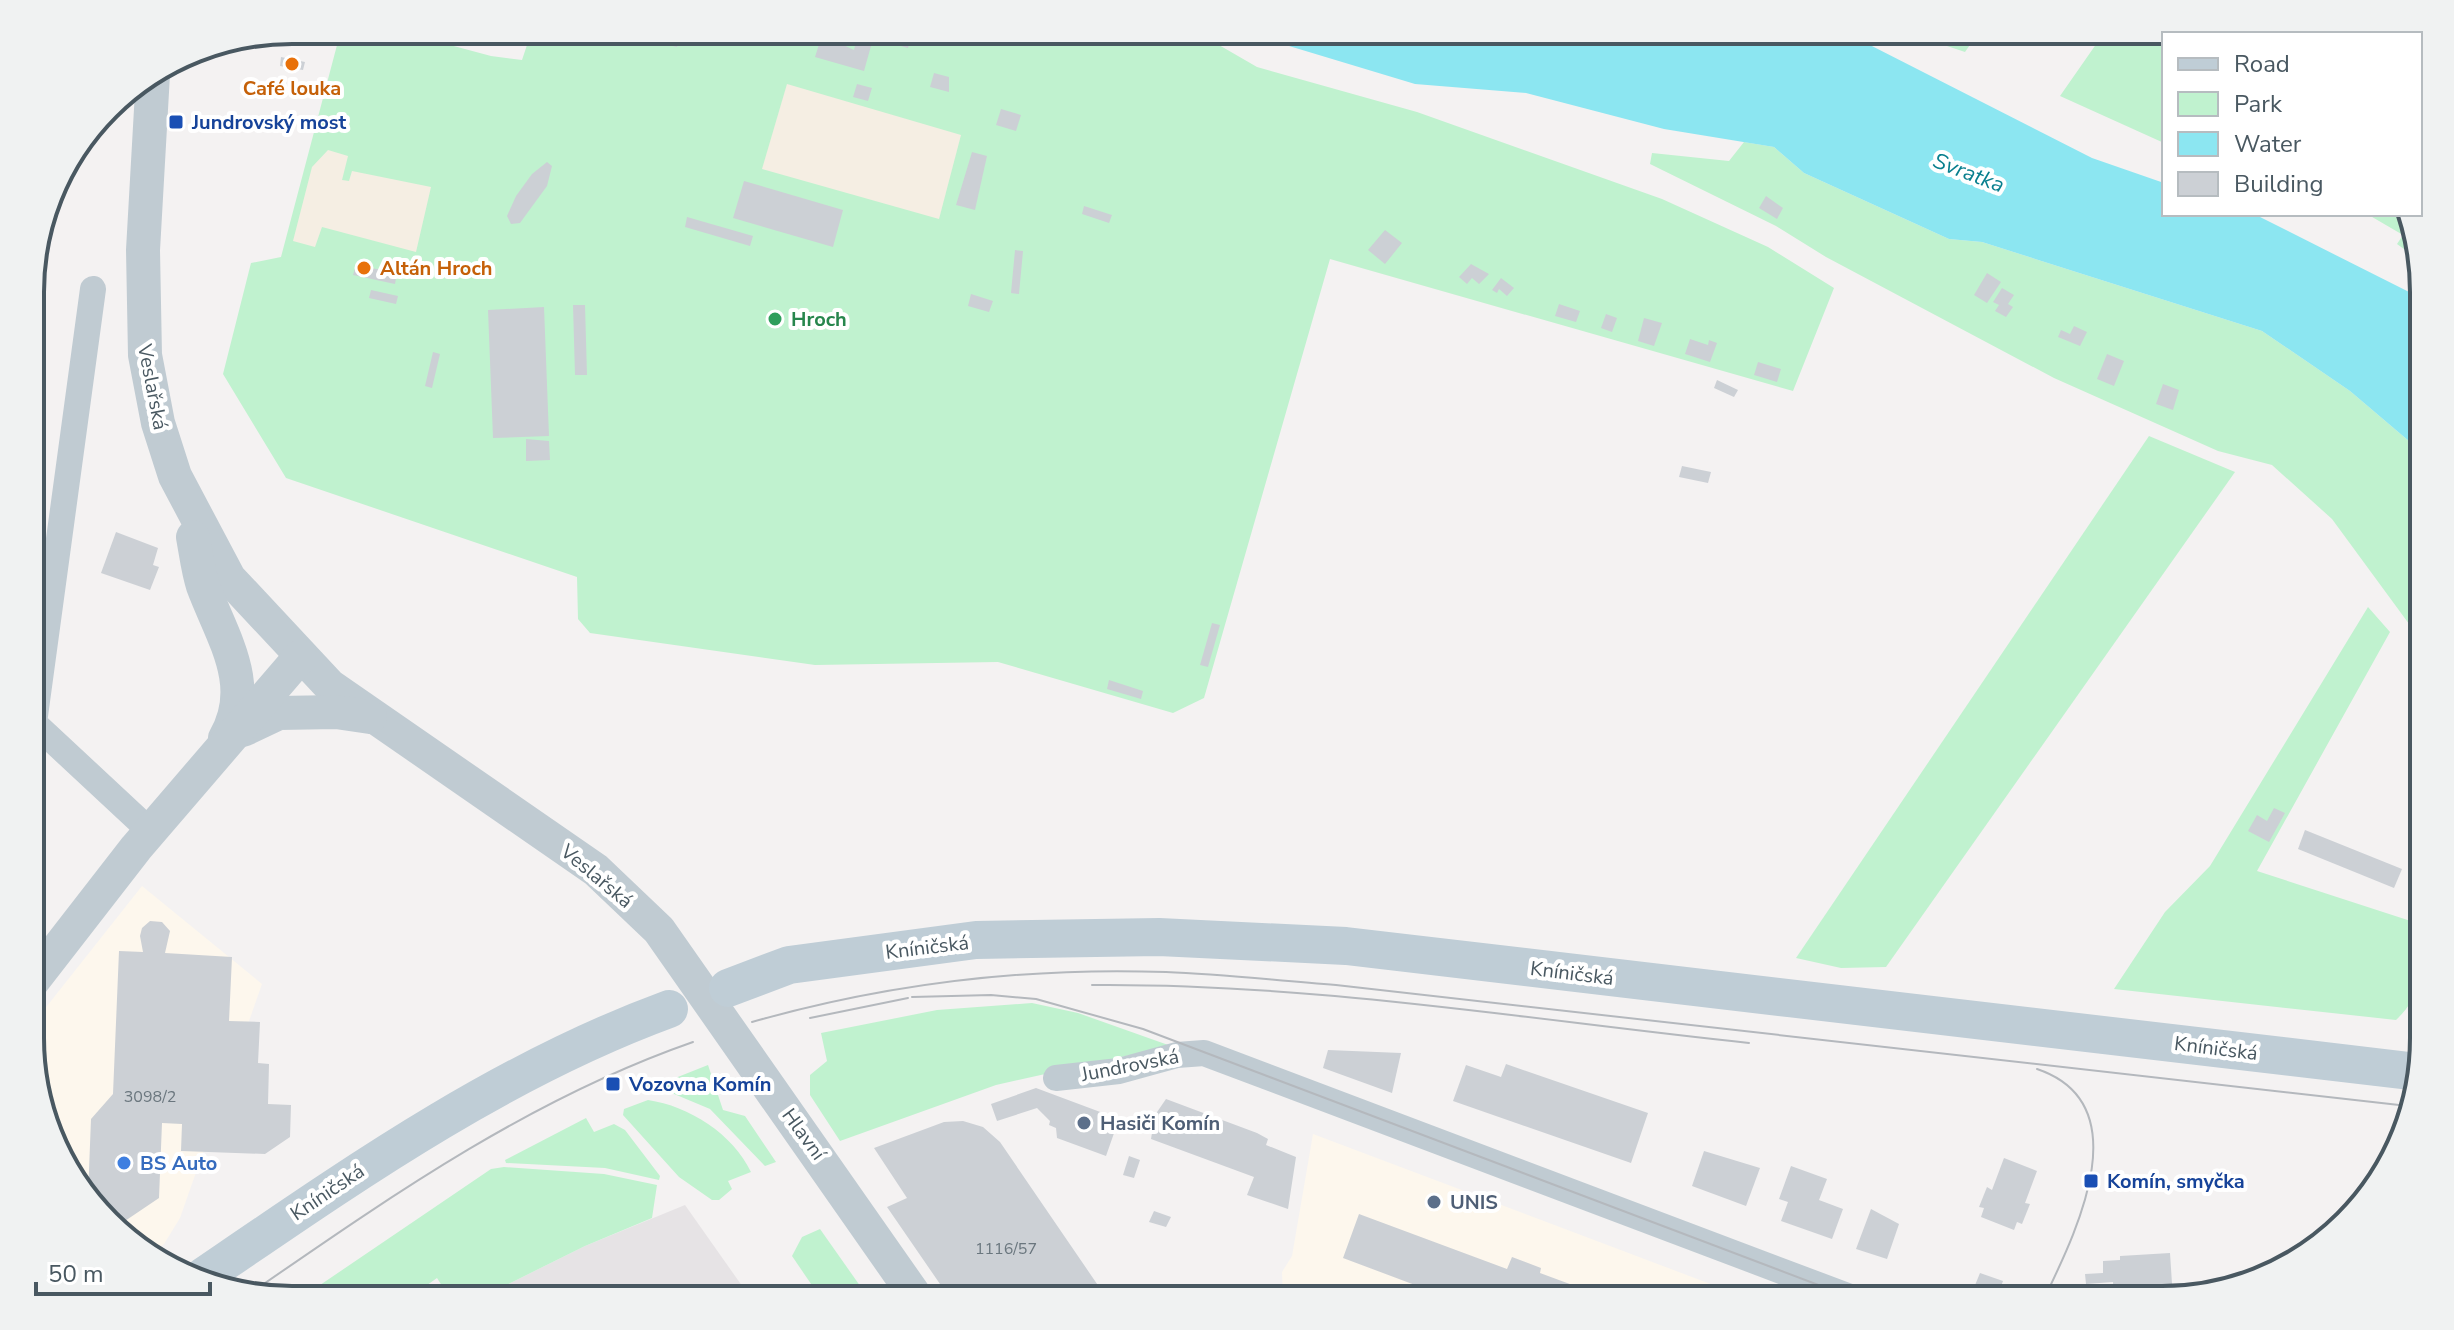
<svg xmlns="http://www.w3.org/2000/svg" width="2454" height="1330" font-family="'Nunito Sans',sans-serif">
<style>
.commercial{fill:#fdf7ed}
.education{fill:#e6e3e5}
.green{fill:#c0f2cf}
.sand{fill:#f5eee3}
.water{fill:#8ce6f1}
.building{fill:#ccd0d5}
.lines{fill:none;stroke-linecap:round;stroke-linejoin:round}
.minor{stroke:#c0cbd2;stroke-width:26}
.tertiary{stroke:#c0cbd2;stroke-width:34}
.secondary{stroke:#bfcdd6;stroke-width:38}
.tram{stroke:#b4b8bd;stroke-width:2}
.food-dot{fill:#e8710a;stroke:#fff;stroke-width:3}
.transit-dot{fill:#1a4fb4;stroke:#fff;stroke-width:3}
.leisure-dot{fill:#2e9e5b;stroke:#fff;stroke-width:3}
.service-dot{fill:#5c6f8a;stroke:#fff;stroke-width:3}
.shop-dot{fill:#3f7fe0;stroke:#fff;stroke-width:3}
.labels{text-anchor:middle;stroke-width:8;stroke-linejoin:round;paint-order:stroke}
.number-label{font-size:16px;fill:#6a767e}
.food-label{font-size:20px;font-weight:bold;fill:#c56008;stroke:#fff}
.transit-label{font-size:20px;font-weight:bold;fill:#164399;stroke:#fff;text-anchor:start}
.leisure-label{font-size:20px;font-weight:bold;fill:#27864d;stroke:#fff;text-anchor:start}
.street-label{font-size:20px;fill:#495861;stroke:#fff}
.service-label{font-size:20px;font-weight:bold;fill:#4e5e75;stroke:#fff;text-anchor:start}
.shop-label{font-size:20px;font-weight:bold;fill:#366cbe;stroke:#fff;text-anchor:start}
.water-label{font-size:22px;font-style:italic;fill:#087f8e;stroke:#fff}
.rim{fill:none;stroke:#495861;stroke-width:4}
</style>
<rect width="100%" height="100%" fill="#f4f2f2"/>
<g class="commercial">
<path d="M142,886L262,984L180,1218L164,1244L150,1254L74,1184L32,1071V1025Z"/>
<path d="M1313,1134L1753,1300H1283L1282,1272L1292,1256Z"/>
</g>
<path class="education" d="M685,1205L752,1300H476L585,1246Z"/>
<g class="green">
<path d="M341,30H394L491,56L522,60L532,30H1193L1257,67L1417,112L1662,199L1768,247L1834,288L1793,391L1330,259L1204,698L1173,713L998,662L815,665L590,633L578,619L577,577L286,478L223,374L251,263L281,257Z"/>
<path d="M1899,30H1980L1965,52Z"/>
<path d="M2106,30H2162L2177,34H2164V143L2060,96Z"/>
<path d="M1744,142L1774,147L1804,173L1949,239L1982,242L2262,331L2350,391L2423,453V643L2332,519L2272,465L2218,451L2054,378L1826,257L1776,226L1650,164L1652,153L1729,161Z"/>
<path d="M2367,214H2403L2419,260L2397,244L2403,235Z"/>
<path d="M2149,436L2235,472L1886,967L1841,968L1796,958Z"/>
<path d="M2368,607L2390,632L2257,871L2423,925C2423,962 2426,992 2396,1020L2114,989L2165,912L2210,866Z"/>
<path d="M1032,1003L1078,1013L1171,1046L996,1085L840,1141L810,1095V1075L827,1061L821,1033L937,1010Z"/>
<path d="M708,1065L723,1110L745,1116L776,1162L765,1166L710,1109L655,1086Z"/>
<path d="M648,1100C689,1106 733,1134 751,1172L728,1181L732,1189L719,1200H712L679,1177L623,1115L624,1109Z"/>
<path d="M586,1118L594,1132L614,1124L625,1130L660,1176L659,1180L605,1168L506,1163L505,1160Z"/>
<path d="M504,1167L604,1174L657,1185L652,1218L585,1246L476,1300H451L437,1278L406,1300H298L491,1169Z"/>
<path d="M820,1229L870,1300H822L792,1256L802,1237Z"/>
</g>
<g class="sand">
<path d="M787,84L961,135L939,219L762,169Z"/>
<path d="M328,150L348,156L342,180L349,181L352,171L431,187L416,252L322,227L315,247L293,241L312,167Z"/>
</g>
<path class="water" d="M1250,30H1816L1866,43L2092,158L2164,183V214H2254L2423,299V453L2350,391L2262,331L1982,242L1949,239L1804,173L1774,147L1664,129L1526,93L1415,84L1266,39Z"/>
<g class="building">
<path d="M663,30H682L677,47L659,43Z"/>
<path d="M898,30L913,31L908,48L894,44Z"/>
<path d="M823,32L838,36L837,42L854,50L856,42L871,46L864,71L815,57Z"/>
<path d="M281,57L305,62L303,70L280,66Z"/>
<path d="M934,73L949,77V92L930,87Z"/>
<path d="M857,84L872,88L868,101L853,97Z"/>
<path d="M1001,109L1021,115L1016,131L996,125Z"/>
<path d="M972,152L987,156L975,210L956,205Z"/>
<path d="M547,162L552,166L547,186L520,223L511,224L507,216L516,196L532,174Z"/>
<path d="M744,181L843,210L833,247L733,218Z"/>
<path d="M1766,196L1783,208L1777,219L1759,208Z"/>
<path d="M1084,206L1112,215L1109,223L1082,214Z"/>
<path d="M687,217L753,236L750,246L685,227Z"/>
<path d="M1385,230L1402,243L1385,264L1368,250Z"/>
<path d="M1015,250L1023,251L1019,294L1011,293Z"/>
<path d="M1471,264L1489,274L1479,284L1472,278L1467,284L1459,277Z"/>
<path d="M356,265L397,273L395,284L353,275Z"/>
<path d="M32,272L39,273L34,311H32Z"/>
<path d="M1987,273L2001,282L1987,303L1974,295Z"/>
<path d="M1501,278L1514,288L1507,296L1499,289L1497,293L1492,290Z"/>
<path d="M2002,288L2014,295L2008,304L2013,307L2006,317L1995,311L1999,305L1993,302Z"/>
<path d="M371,290L398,296L396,304L369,298Z"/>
<path d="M971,294L993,301L989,312L968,306Z"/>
<path d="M1559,304L1580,311L1576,322L1555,316Z"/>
<path d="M573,305H585L587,375H575Z"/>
<path d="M544,307L549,436L493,438L488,310Z"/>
<path d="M1606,314L1617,318L1612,332L1601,328Z"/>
<path d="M1644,318L1662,323L1654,346L1638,341Z"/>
<path d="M2074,326L2087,332L2080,346L2058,337L2061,330L2070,334Z"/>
<path d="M1690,339L1708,345L1709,340L1717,343L1710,362L1685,354Z"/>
<path d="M433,352L440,354L432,388L425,386Z"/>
<path d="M2107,354L2124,361L2114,386L2097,379Z"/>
<path d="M1758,362L1781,369L1777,382L1754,375Z"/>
<path d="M1717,380L1738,390L1734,397L1714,388Z"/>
<path d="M2163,384L2179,390L2173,410L2156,404Z"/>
<path d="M526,439L549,441L550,460L526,461Z"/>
<path d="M1682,466L1711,472L1708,483L1679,477Z"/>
<path d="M116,532L158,548L153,565L159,567L150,590L101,573Z"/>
<path d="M1212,623L1220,625L1208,667L1200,665Z"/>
<path d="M1109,680L1143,691L1141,699L1107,689Z"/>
<path d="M2274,808L2285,813L2269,842L2248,831L2257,815L2267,821Z"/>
<path d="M2305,830L2402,869L2394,888L2298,849Z"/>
<path d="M150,921L162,922L170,931L165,953L232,957L229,1021L260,1022L258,1063L269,1064L268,1104L291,1105L290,1137L265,1154L181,1151L182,1124L162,1123L159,1198L119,1225L88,1196L91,1119L113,1094L119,951L143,952L140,936L142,928Z"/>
<path d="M1328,1050L1401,1053L1392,1093L1323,1068Z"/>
<path d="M1506,1064L1648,1113L1631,1163L1453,1101L1466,1065L1501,1077Z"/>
<path d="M1036,1088L1119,1119L1106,1156L1057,1138L1056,1128L1049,1125L1050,1121L1037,1108L997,1121L991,1104Z"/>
<path d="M1166,1099L1257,1133L1268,1139L1266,1145L1296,1157L1288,1209L1247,1195L1254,1177L1151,1139L1155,1115Z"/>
<path d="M963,1121L983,1127L1000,1142L1108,1300H951L887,1207L907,1198L874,1148L944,1122Z"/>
<path d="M1704,1151L1760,1168L1746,1206L1692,1186Z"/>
<path d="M1129,1156L1140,1160L1134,1178L1123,1175Z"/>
<path d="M2004,1158L2037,1171L2025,1203L2030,1204L2022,1224L2017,1222L2014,1230L1981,1217L1984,1208L1979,1207L1987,1187L1992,1190Z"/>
<path d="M1791,1166L1827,1179L1819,1200L1843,1209L1832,1239L1781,1221L1788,1202L1779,1199Z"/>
<path d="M1871,1209L1899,1224L1887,1259L1856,1249Z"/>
<path d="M1154,1211L1171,1217L1166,1227L1149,1222Z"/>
<path d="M1359,1214L1507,1269L1512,1257L1541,1268L1540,1273L1613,1300H1455L1343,1258Z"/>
<path d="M2170,1253L2173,1299H2153L2152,1287L2121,1288V1299H2114L2113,1282L2086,1284L2085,1274L2103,1273V1261L2120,1260V1256Z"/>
<path d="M1980,1273L2003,1281L1996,1300H1969Z"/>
<path d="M702,1285L714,1300H684Z"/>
</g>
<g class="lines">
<g class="minor">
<path d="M93,289L34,723L150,831"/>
<path d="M1056,1078L1119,1071L1177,1055L1204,1053L1858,1300"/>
</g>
<g class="tertiary">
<path d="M153,74L143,250L145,355L158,423L175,476L229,578L330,686L596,870L659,930L918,1300"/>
<path d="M193,537C196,553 198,571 203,586C222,637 256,685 225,738"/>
<path d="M243,730L279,713L336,712L370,717"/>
<path d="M32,982L136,848L300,657"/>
</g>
<g class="secondary">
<path d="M728,988L789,965L976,940L1159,937L1346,946L2418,1072"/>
<path d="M204,1276C352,1175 500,1071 669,1009"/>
</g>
<g class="tram">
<path d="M1092,985C1311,983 1531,1020 1749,1043"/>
<path d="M912,997L991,995L1036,999L1143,1029L1858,1300"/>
<path d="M810,1018L908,998"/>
<path d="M752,1022C886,984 1026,967 1166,972C1223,974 1279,981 1336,985L2408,1106"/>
<path d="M2037,1069C2141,1104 2075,1234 2044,1299"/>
<path d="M255,1290C394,1194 532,1098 693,1042"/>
</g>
</g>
<g class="food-dot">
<circle cx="292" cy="64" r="8"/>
<circle cx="364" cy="268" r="8"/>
</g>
<g class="transit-dot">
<rect x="168" y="114" width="16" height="16" rx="4"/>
<rect x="605" y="1076" width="16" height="16" rx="4"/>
<rect x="2083" y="1173" width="16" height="16" rx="4"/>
</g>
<circle class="leisure-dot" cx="775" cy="319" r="8"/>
<g class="service-dot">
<circle cx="1084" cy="1123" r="8"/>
<circle cx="1434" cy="1202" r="8"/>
</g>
<circle class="shop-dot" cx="124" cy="1163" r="8"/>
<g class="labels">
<g class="number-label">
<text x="150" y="1102">3098/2</text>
<text x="1006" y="1254">1116/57</text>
</g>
<g class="food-label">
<text x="292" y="95">Café louka</text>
<text x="380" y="275" text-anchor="start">Altán Hroch</text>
</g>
<g class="transit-label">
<text x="192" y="129">Jundrovský most</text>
<text x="629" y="1091">Vozovna Komín</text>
<text x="2107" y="1188">Komín, smyčka</text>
</g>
<g class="leisure-label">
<text x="791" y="326">Hroch</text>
</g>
<g class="street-label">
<text transform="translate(153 387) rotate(79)" y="7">Veslařská</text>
<text transform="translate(597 876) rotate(40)" y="7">Veslařská</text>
<text transform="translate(927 947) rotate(-7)" y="7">Kníničská</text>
<text transform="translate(1572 973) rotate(7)" y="7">Kníničská</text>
<text transform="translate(2216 1048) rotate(7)" y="7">Kníničská</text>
<text transform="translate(1130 1065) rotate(-11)" y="7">Jundrovská</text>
<text transform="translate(804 1134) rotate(54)" y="7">Hlavní</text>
<text transform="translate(327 1192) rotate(-34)" y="7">Kníničská</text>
</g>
<g class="service-label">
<text x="1100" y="1130">Hasiči Komín</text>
<text x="1450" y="1209">UNIS</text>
</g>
<g class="shop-label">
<text x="140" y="1170">BS Auto</text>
</g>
<g class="water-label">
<text transform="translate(1969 172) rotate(21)" y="8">Svratka</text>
</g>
</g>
<path d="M0 0H2454V1330H0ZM292 44H2162A248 248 0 0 1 2410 292V1038A248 248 0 0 1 2162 1286H292A248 248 0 0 1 44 1038V292A248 248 0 0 1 292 44Z" fill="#f0f2f2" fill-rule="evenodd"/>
<path class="rim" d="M292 44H2162A248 248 0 0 1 2410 292V1038A248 248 0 0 1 2162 1286H292A248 248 0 0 1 44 1038V292A248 248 0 0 1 292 44Z"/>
<rect x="2162" y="32" width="260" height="184" fill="#ffffff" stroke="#b6bcc0" stroke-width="2"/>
<rect x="2178" y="58" width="40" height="12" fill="#bfcdd6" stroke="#b6bcc0" stroke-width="2"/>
<text x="2234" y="72" font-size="24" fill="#495861">Road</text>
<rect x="2178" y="92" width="40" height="24" fill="#c0f2cf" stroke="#b6bcc0" stroke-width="2"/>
<text x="2234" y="112" font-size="24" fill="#495861">Park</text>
<rect x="2178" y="132" width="40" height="24" fill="#8ce6f1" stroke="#b6bcc0" stroke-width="2"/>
<text x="2234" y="152" font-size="24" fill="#495861">Water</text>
<rect x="2178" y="172" width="40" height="24" fill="#ccd0d5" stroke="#b6bcc0" stroke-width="2"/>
<text x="2234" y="192" font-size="24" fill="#495861">Building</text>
<path d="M36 1282v12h174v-12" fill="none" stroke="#495861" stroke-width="4"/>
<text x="48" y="1282" font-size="24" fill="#495861" stroke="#ffffff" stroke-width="6" paint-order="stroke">50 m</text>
</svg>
